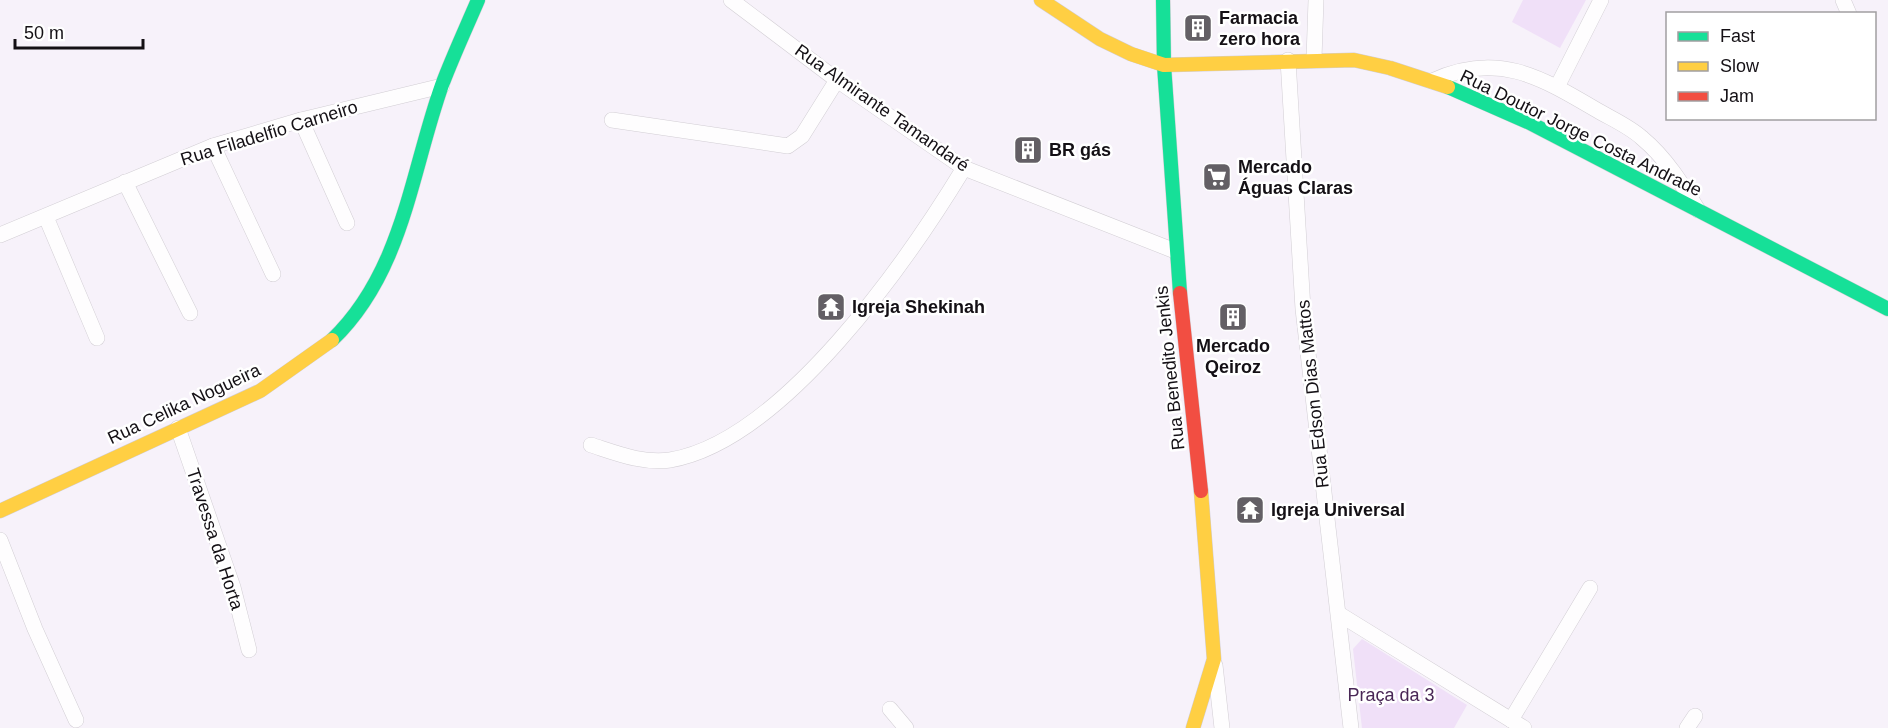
<svg xmlns="http://www.w3.org/2000/svg" width="1888" height="728" font-family="Helvetica,sans-serif">
<style>
.green{fill:#f0e0f8}
.lines{fill:none;stroke-linecap:round;stroke-linejoin:round}
.street-casing{stroke:#d2ced4;stroke-width:16}
.fast-casing{stroke:#d2ced4;stroke-width:15}
.slow-casing{stroke:#d2ced4;stroke-width:15}
.jam-casing{stroke:#d2ced4;stroke-width:15}
.street{stroke:#fefdfe;stroke-width:15}
.fast{stroke:#16e098;stroke-width:14}
.slow{stroke:#ffcf43;stroke-width:14}
.jam{stroke:#f24e42;stroke-width:14}
.labels{text-anchor:middle;stroke-width:5;stroke-linejoin:round;paint-order:stroke}
.poi-label{font-size:18px;font-weight:bold;fill:#141015;stroke:#fff;text-anchor:start}
.street-label{font-size:18px;fill:#141015;stroke:#fff}
.park-label{font-size:18px;fill:#492756;stroke:#fff}
</style>
<rect width="100%" height="100%" fill="#f7f2fa"/>
<g class="green">
<path d="M1523,0H1586L1560,48L1512,22Z"/>
<path d="M1362,639L1467,705L1454,728H1362L1353,649Z"/>
</g>
<g class="lines">
<g class="street-casing">
<g id="street">
<path d="M731,0L837,80L964,168L1175,251"/>
<path d="M1843,0L1849,14"/>
<path d="M1314,59L1316,0"/>
<path d="M1288,60L1303,309L1351,728"/>
<path d="M1432,81C1496,51 1539,76 1595,109C1610,118 1629,126 1642,138C1666,158 1682,184 1698,210"/>
<path d="M1557,87L1601,0"/>
<path d="M301,120L347,223"/>
<path d="M612,120L788,146L802,136L837,80"/>
<path d="M213,146L273,274"/>
<path d="M125,182L190,313"/>
<path d="M46,217L97,338"/>
<path d="M0,235L213,146L301,120L442,86"/>
<path d="M178,428L233,587L249,650"/>
<path d="M591,445C616,453 643,464 670,460C783,441 908,260 964,168"/>
<path d="M0,540L35,629L76,720"/>
<path d="M1339,614L1524,728"/>
<path d="M1215,665L1222,728"/>
<path d="M890,709L906,728"/>
<path d="M1511,720L1590,588"/>
<path d="M1687,728L1695,716"/>
</g>
</g>
<g class="fast-casing">
<g id="fast">
<path d="M1163,0L1164,65L1180,293"/>
<path d="M1448,87L1530,123L1888,309"/>
<path d="M332,340C403,272 411,172 442,85C453,56 466,28 478,0"/>
</g>
</g>
<g class="slow-casing">
<g id="slow">
<path d="M1041,0L1100,39L1131,54L1164,65L1354,60L1390,68L1448,87"/>
<path d="M0,511L260,391L332,340"/>
<path d="M1193,728L1214,659L1201,491"/>
</g>
</g>
<g class="jam-casing">
<path id="jam" d="M1180,293L1201,491"/>
</g>
<use href="#street" class="street"/>
<use href="#fast" class="fast"/>
<use href="#slow" class="slow"/>
<use href="#jam" class="jam"/>
</g>
<defs>
<g id="building-square" transform="scale(1.5)"><rect x="-9" y="-9" width="18" height="18" rx="4" fill="#635f65" stroke="#fff"/><path d="M-4-6H4V6H1V3H-1V6H-4ZM-2.5-4.3h1.7v1.8h-1.7ZM.8-4.3h1.7v1.8H.8ZM-2.5-1h1.7V.8h-1.7ZM.8-1h1.7V.8H.8Z" fill="#fff"/></g>
<g id="supermarket-square" transform="scale(1.5)"><rect x="-9" y="-9" width="18" height="18" rx="4" fill="#635f65" stroke="#fff"/><path d="M-6-5.5h2.5l.6 2H6L4.5 2H-2.5L-4.4-4H-6ZM-1.5 3.2a1.3 1.3 0 1 0 .1 0ZM3 3.2a1.3 1.3 0 1 0 .1 0Z" fill="#fff"/></g>
<g id="temple-square" transform="scale(1.5)"><rect x="-9" y="-9" width="18" height="18" rx="4" fill="#635f65" stroke="#fff"/><path d="M0-6L5-2H3V0L6.5 2.5H4V6H1.5V3h-3V6H-4V2.5H-6.5L-3 0V-2H-5Z" fill="#fff"/></g>
</defs>
<g fill-rule="evenodd">
<use href="#building-square" x="1198" y="28"/>
<use href="#building-square" x="1028" y="150"/>
<use href="#supermarket-square" x="1217" y="177"/>
<use href="#temple-square" x="831" y="307"/>
<use href="#building-square" x="1233" y="317"/>
<use href="#temple-square" x="1250" y="510"/>
</g>
<g class="labels">
<g class="poi-label">
<text x="1219" y="24">Farmacia<tspan x="1219" dy="21">zero hora</tspan></text>
<text x="1049" y="156">BR gás</text>
<text x="1238" y="173">Mercado<tspan x="1238" dy="21">Águas Claras</tspan></text>
<text x="852" y="313">Igreja Shekinah</text>
<text x="1233" y="352" text-anchor="middle">Mercado<tspan x="1233" dy="21">Qeiroz</tspan></text>
<text x="1271" y="516">Igreja Universal</text>
</g>
<g class="street-label">
<text transform="translate(882 108) rotate(35)" y="6">Rua Almirante Tamandaré</text>
<text transform="translate(269 133) rotate(-17)" y="6">Rua Filadelfio Carneiro</text>
<text transform="translate(1581 133) rotate(26)" y="6">Rua Doutor Jorge Costa Andrade</text>
<text transform="translate(1170 368) rotate(-96)" y="6">Rua Benedito Jenkis</text>
<text transform="translate(1313 394) rotate(-96)" y="6">Rua Edson Dias Mattos</text>
<text transform="translate(184 404) rotate(-25)" y="6">Rua Celika Nogueira</text>
<text transform="translate(215 539) rotate(72)" y="6">Travessa da Horta</text>
</g>
<g class="park-label">
<text x="1391" y="701">Praça da 3</text>
</g>
</g>
<rect x="1666" y="12" width="210" height="108" fill="#ffffff" stroke="#a19fa1" stroke-width="1.5"/>
<rect x="1678" y="32" width="30" height="9" fill="#16e098" stroke="#a19fa1" stroke-width="1.5"/>
<text x="1720" y="42" font-size="18" fill="#141015">Fast</text>
<rect x="1678" y="62" width="30" height="9" fill="#ffcf43" stroke="#a19fa1" stroke-width="1.5"/>
<text x="1720" y="72" font-size="18" fill="#141015">Slow</text>
<rect x="1678" y="92" width="30" height="9" fill="#f24e42" stroke="#a19fa1" stroke-width="1.5"/>
<text x="1720" y="102" font-size="18" fill="#141015">Jam</text>
<path d="M15 39v9h128v-9" fill="none" stroke="#141015" stroke-width="3"/>
<text x="24" y="39" font-size="18" fill="#141015" stroke="#ffffff" stroke-width="4.5" paint-order="stroke">50 m</text>
</svg>
